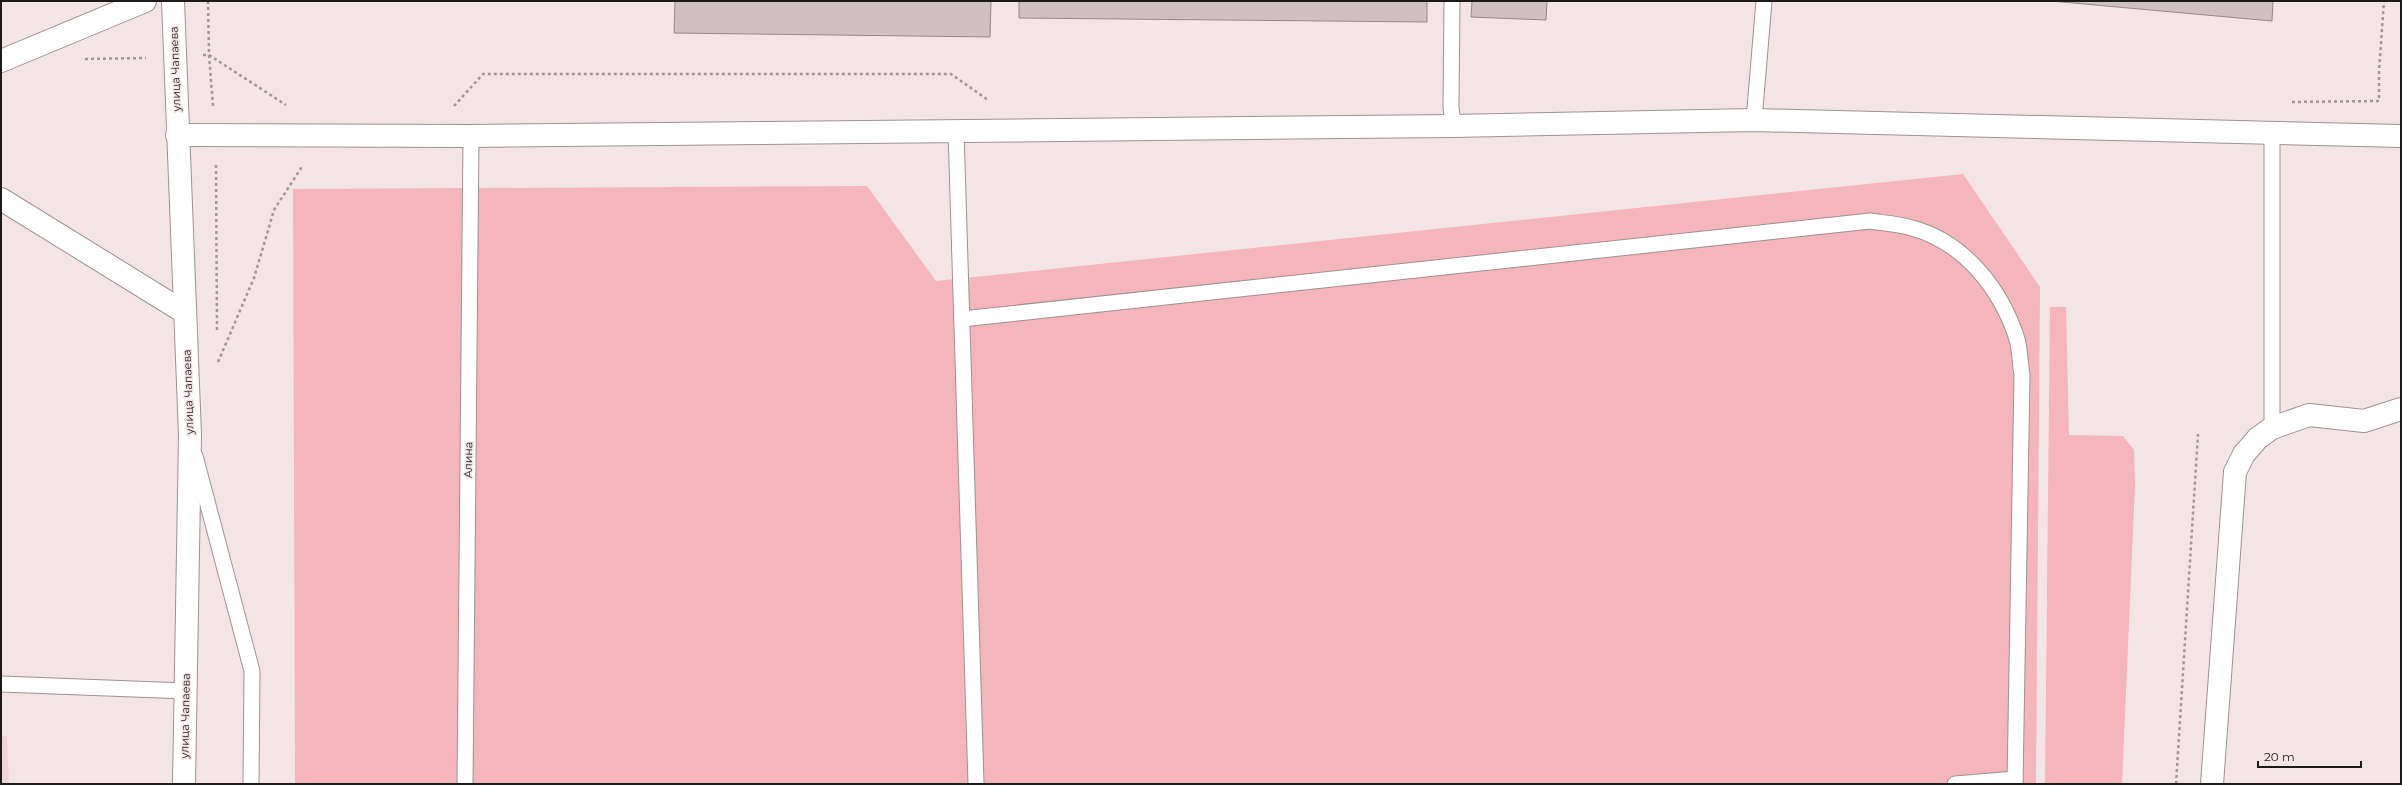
<svg xmlns="http://www.w3.org/2000/svg" width="2402" height="785" font-family="Montserrat,sans-serif">
<style>
.built{fill:#eed6d8}
.green{fill:#f5b5bc}
.building{fill:#cfc1c2;stroke:#958889}
.lines{fill:none;stroke-linecap:round;stroke-linejoin:round}
.lane-casing{stroke:#9e9192;stroke-width:17}
.street-casing{stroke:#9e9192;stroke-width:24}
.secondary-casing{stroke:#9e9192;stroke-width:24}
.path{stroke:#a19697;stroke-width:2.5;stroke-dasharray:3 3;stroke-linecap:butt}
.lane{stroke:#fff;stroke-width:15}
.street{stroke:#fff;stroke-width:22}
.secondary{stroke:#fff;stroke-width:22}
.labels{text-anchor:middle;stroke-width:3;stroke-linejoin:round;paint-order:stroke}
.street-label{font-size:11px;fill:#1f1a1a;stroke:#f3e5e6}
</style>
<rect width="100%" height="100%" fill="#f3e5e6"/>
<path class="built" d="M1,736H7L9,784H1Z"/>
<g class="green">
<path d="M1963,174L2040,287L2036,784H295L293,189L867,186L936,281Z"/>
<path d="M2050,307H2066L2069,435L2123,436L2134,450L2135,485L2122,784H2045Z"/>
</g>
<g class="building">
<path d="M675,1H991L990,37L674,33Z"/>
<path d="M1019,1H1427V22L1019,18Z"/>
<path d="M1472,1H1547L1546,20L1471,17Z"/>
<path d="M2051,1H2273L2272,21Z"/>
</g>
<g class="lines">
<g class="lane-casing">
<g id="lane">
<path d="M1452,1L1451,106L1453,126"/>
<path d="M1754,120L1764,1"/>
<path d="M956,131L976,784"/>
<path d="M962,319L1870,221C1883,223 1898,224 1912,228C1964,242 2001,289 2017,339C2020,350 2020,363 2022,375L2015,784"/>
<path d="M2272,428V132"/>
<path d="M195,456L252,671L251,784"/>
<path d="M1,684L186,691"/>
<path d="M465,784L471,136"/>
<path d="M1955,784L2015,779"/>
</g>
</g>
<g class="street-casing">
<g id="street">
<path d="M1,61L145,1"/>
<path d="M177,135L471,136L1453,126L1754,120L2401,136"/>
<path d="M1,199L184,312"/>
<path d="M2212,784L2235,472L2244,454L2258,438L2272,428L2309,415L2364,421L2401,409"/>
</g>
</g>
<g class="secondary-casing">
<path id="secondary" d="M173,1L190,435L184,784"/>
</g>
<g class="path">
<path d="M208,1L209,55L286,105"/>
<path d="M203,55H209L213,106"/>
<path d="M85,59L146,58"/>
<path d="M2292,102L2379,101V71L2384,1"/>
<path d="M454,106L483,74H951L988,100"/>
<path d="M216,165L217,330"/>
<path d="M218,362L254,278L274,210L303,165"/>
<path d="M2176,784L2198,434"/>
</g>
<use href="#lane" class="lane"/>
<use href="#street" class="street"/>
<use href="#secondary" class="secondary"/>
</g>
<g class="labels">
<g class="street-label">
<text transform="translate(175 69) rotate(-92)" y="4">улица Чапаева</text>
<text transform="translate(188 392) rotate(-92)" y="4">улица Чапаева</text>
<text transform="translate(468 460) rotate(-89)" y="4">Алина</text>
<text transform="translate(185 716) rotate(-89)" y="4">улица Чапаева</text>
</g>
</g>
<rect width="2402" height="785" fill="none" stroke="#1f1a1a" stroke-width="4"/>
<path d="M2258 761v6h103v-6" fill="none" stroke="#1f1a1a" stroke-width="2"/>
<text x="2264" y="761" font-size="12" fill="#1f1a1a" stroke="#f3e5e6" stroke-width="3" paint-order="stroke">20 m</text>
</svg>
